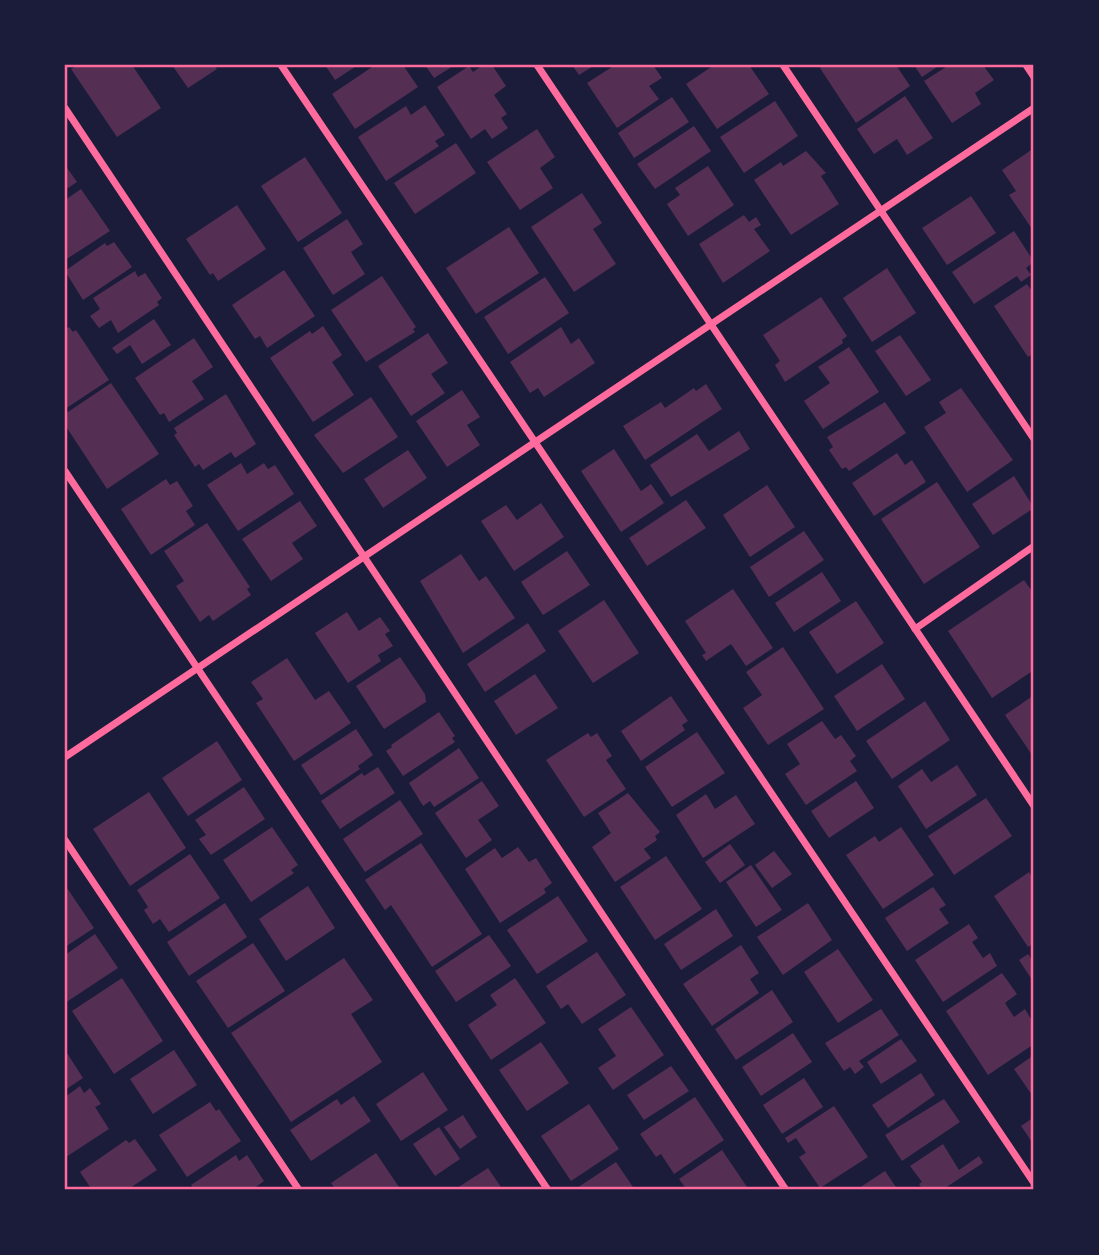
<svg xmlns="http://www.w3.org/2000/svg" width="1099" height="1255" font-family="'PT Sans',sans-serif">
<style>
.building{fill:#542f53}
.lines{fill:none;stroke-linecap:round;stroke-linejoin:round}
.minor{stroke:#ff6b9d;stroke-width:7}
.neatline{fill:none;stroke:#ff6b9d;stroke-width:2.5}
</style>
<rect width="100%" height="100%" fill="#1b1b3a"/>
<g class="building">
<path d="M78,65H132L161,108L117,137L71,69Z"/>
<path d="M172,65H214L217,69L188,88Z"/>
<path d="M325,65H358L335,80Z"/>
<path d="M375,65H403L418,87L355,129L332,94Z"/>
<path d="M425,65H455L434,78Z"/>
<path d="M483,65H492L506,86L494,95L507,114L501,118L508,128L492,139L485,129L471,139L437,87L469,66L473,72Z"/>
<path d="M572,65H595L579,75Z"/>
<path d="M615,65H653L662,78L649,86L659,99L617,128L587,83Z"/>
<path d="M714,65H749L769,94L717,129L686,84Z"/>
<path d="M824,65H896L910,86L856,123L820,68Z"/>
<path d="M914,65H940L922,77Z"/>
<path d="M949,65H983L994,80L975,93L981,104L952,123L924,81Z"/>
<path d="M905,96L933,138L907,155L897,139L874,154L857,129Z"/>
<path d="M672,97L689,122L634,158L618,133Z"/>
<path d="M775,101L798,136L744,173L720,137Z"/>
<path d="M425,105L445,135L435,141L439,146L386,181L358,137L406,106L411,115Z"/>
<path d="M694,126L711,151L655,189L637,164Z"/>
<path d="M537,129L555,157L540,168L553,188L520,210L487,162Z"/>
<path d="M456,143L476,173L415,214L394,183Z"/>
<path d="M1034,148V232L1009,195L1016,191L1002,170Z"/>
<path d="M806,151L826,173L821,176L839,204L791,235L754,180L781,162L783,166Z"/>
<path d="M305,157L342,213L298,242L261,186Z"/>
<path d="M65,165L77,182L65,190Z"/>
<path d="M708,166L734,205L688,236L667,204L680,195L675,188Z"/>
<path d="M81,189L110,231L65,260V200Z"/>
<path d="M582,193L602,223L593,229L616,264L574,292L531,227Z"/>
<path d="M971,196L996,233L947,265L922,228Z"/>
<path d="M237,205L266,249L218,281L213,273L210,275L186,239Z"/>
<path d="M744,215L749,222L756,217L761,225L754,229L770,251L723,283L699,244Z"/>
<path d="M347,219L363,244L351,252L365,274L333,295L303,248Z"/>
<path d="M509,227L539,273L476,314L446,268Z"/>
<path d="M1014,231L1034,262L1026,268L1031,275L1021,282L1017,276L974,304L952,272Z"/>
<path d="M114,242L132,267L83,300L65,271L105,243L107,246Z"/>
<path d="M887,268L916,313L872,342L843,298Z"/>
<path d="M284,270L315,316L267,348L260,336L255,339L232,305Z"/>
<path d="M135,271L138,277L145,273L162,298L157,302L159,305L118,333L111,320L99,328L90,316L100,309L93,298Z"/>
<path d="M382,276L416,327L413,329L415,332L366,362L331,310Z"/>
<path d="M545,277L569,313L508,354L484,317Z"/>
<path d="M1027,284L1034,294V353L1028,357L994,306Z"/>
<path d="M821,297L847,336L842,340L843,343L785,382L775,365L780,361L763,335Z"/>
<path d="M154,319L171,345L142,364L130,345L117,354L112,348Z"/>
<path d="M323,326L342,355L332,362L354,395L313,422L270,358L310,331L312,334Z"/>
<path d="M69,327L73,332L76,330L109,380L65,409V330Z"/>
<path d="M561,327L571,344L579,338L595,363L544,397L538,388L530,393L510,362Z"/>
<path d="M428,333L448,363L431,374L445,393L411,416L378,366Z"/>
<path d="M900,335L931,380L906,396L875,351Z"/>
<path d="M194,338L213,367L192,381L204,399L169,422L164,413L160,415L135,378Z"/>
<path d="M849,347L879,392L823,429L804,401L830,383L818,367Z"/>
<path d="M111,383L159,454L107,489L65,425V414Z"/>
<path d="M706,384L722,409L645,460L623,426L661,402L665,408L694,388L696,391Z"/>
<path d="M961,388L1013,460L967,492L924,427L946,413L939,402Z"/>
<path d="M462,390L480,417L467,425L480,445L447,467L416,421Z"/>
<path d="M226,394L256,444L235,458L231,452L203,470L199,464L195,467L174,435L177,433L174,428Z"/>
<path d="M371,397L398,437L343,473L314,435Z"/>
<path d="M885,402L906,433L849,471L846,467L842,469L829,450L833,447L827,437Z"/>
<path d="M739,431L750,449L671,497L650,465L697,434L709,451Z"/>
<path d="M614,449L641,491L651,484L664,503L621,532L581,471Z"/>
<path d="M408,450L427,478L383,508L364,479Z"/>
<path d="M897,453L905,465L912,460L926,482L874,516L852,483Z"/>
<path d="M241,463L247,474L264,463L268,469L275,465L294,494L238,531L207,485Z"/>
<path d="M1014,476L1034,508L993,535L972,504Z"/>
<path d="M166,479L170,485L177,481L193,506L186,511L195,525L151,555L121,509Z"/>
<path d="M937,482L980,547L924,584L881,519Z"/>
<path d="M767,485L795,527L750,557L723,515Z"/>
<path d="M686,500L706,528L647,566L629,538Z"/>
<path d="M300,501L317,526L292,543L303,559L271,581L242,539Z"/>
<path d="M541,503L564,537L514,571L481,521L506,505L517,520Z"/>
<path d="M207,523L250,587L247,589L251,595L213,621L209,615L200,622L176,586L184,581L164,551Z"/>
<path d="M804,531L824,560L769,597L750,567Z"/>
<path d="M567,551L590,585L543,615L521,582Z"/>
<path d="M461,554L479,581L486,576L515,618L463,653L420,581Z"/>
<path d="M822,572L841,601L794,632L775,603Z"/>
<path d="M1024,580L1034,594V670L992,698L948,631Z"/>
<path d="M733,589L773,648L746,666L731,644L706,661L702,655L706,653L685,621Z"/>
<path d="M604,600L639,653L593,683L558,631Z"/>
<path d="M856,601L884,643L837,674L809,632Z"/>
<path d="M347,612L359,631L380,617L390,631L385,634L393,646L378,655L381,661L348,683L315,633Z"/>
<path d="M528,623L546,651L485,692L467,664Z"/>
<path d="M783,647L824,709L768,745L743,708L762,695L746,672Z"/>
<path d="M400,657L425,694L426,702L384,729L356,686Z"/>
<path d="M287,658L315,700L329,691L351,723L294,761L256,703L263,699L251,682Z"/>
<path d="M882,664L905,699L857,731L834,696Z"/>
<path d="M535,674L558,708L516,735L494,701Z"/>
<path d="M1034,695V758L1005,715Z"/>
<path d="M671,696L688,721L682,725L685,730L641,761L621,731Z"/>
<path d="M925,701L950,740L892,779L866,741Z"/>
<path d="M439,712L455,736L452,738L455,742L403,776L386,751L392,747L391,745Z"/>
<path d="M822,721L835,739L841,735L856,756L850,761L857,771L806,805L785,774L800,764L787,744Z"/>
<path d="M356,729L373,755L358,766L360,769L321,795L301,765Z"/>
<path d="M697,732L725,773L672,807L645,767Z"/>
<path d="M588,733L591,737L597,733L612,756L606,760L626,789L584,817L546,760Z"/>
<path d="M217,741L242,780L188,816L162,778Z"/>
<path d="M459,748L479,778L434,807L430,801L423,806L409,783Z"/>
<path d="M957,765L977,795L926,829L898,786L922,769L931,782Z"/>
<path d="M378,767L395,793L340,829L321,801L362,773L364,776Z"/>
<path d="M482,781L499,806L478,820L492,840L466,858L435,813Z"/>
<path d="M856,781L874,808L829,838L811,811Z"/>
<path d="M244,787L265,819L211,855L199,839L206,835L195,820Z"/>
<path d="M149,792L186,848L130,886L93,829Z"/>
<path d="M628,793L660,832L655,836L657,840L644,849L651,858L615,882L592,847L611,833L598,813Z"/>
<path d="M706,794L715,809L736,795L755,824L703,858L676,815Z"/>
<path d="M986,798L1012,836L954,875L928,836Z"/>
<path d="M400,800L423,834L365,872L343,839Z"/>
<path d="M272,827L298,865L291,870L294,873L251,902L223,860Z"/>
<path d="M901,827L934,875L883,909L846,855L875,836L879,842Z"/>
<path d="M421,843L482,934L432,967L391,905L385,910L365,880Z"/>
<path d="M730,844L745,865L720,883L705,862Z"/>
<path d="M518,847L529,862L536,858L552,883L544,889L546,893L500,923L465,869L495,848L502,858Z"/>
<path d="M774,851L792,874L772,888L755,865Z"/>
<path d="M190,854L220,898L169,932L160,919L153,924L144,910L148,907L137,890Z"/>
<path d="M666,856L702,909L655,940L620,887Z"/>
<path d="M751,865L782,910L756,927L726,882Z"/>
<path d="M1029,872L1034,880V943L1028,947L994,896Z"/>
<path d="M65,885L94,928L65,947Z"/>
<path d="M308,886L335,928L286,961L259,919Z"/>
<path d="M933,887L946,905L939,909L949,923L907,951L885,918Z"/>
<path d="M558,896L588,941L537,974L507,930Z"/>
<path d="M225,903L247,937L189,976L167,942Z"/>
<path d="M808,903L832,940L783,975L757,937Z"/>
<path d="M716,909L733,936L681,970L664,944Z"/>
<path d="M969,924L978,938L972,942L983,958L990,953L997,966L943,1002L915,960Z"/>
<path d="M95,934L118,968L65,1003V955Z"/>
<path d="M489,935L511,966L456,1002L435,971Z"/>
<path d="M253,943L285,991L228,1028L196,981Z"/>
<path d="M741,945L759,973L750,979L759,993L712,1026L683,984Z"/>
<path d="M838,949L873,1000L838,1023L804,972Z"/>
<path d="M597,952L626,995L582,1024L568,1004L561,1009L546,986Z"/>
<path d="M1028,954L1032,960L1034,958V983L1019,960Z"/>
<path d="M344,958L373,1000L351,1014L382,1062L291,1122L231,1033Z"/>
<path d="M1002,973L1017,994L1005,1003L1014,1017L1025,1009L1034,1024V1044L988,1075L946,1011Z"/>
<path d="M122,978L163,1041L114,1074L72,1011Z"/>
<path d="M515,978L546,1023L491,1060L468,1025L497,1005L490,995Z"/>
<path d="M772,990L793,1022L736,1060L715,1029Z"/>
<path d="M631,1007L664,1055L613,1090L598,1068L616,1056L598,1029Z"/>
<path d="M881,1009L899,1035L859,1061L864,1067L855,1074L850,1067L844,1071L825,1043Z"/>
<path d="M793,1033L812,1062L761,1096L742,1067Z"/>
<path d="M901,1039L917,1061L881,1084L867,1062Z"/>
<path d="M541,1042L569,1083L527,1111L499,1070Z"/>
<path d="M65,1050L83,1078L65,1090Z"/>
<path d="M174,1050L197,1085L153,1114L130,1079Z"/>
<path d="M1034,1055V1098L1014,1069Z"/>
<path d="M671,1066L689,1091L644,1120L627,1095Z"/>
<path d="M423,1072L448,1110L401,1141L376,1104Z"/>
<path d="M921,1073L935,1095L888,1128L872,1105Z"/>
<path d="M804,1078L823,1107L782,1134L763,1105Z"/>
<path d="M80,1086L84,1093L90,1088L101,1104L95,1107L109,1129L66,1157L65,1097Z"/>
<path d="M354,1096L371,1121L311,1161L290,1130L337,1099L341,1105Z"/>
<path d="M695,1097L724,1140L674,1174L661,1154L656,1157L640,1134Z"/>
<path d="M944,1099L960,1122L902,1161L885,1135Z"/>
<path d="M210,1102L216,1111L219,1109L241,1141L187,1177L159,1135Z"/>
<path d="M589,1104L619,1149L571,1181L541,1136Z"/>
<path d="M834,1106L868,1157L820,1188L799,1157L806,1153L796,1138L788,1143L785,1138Z"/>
<path d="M463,1115L477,1137L460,1149L444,1127Z"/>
<path d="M1034,1117V1145L1021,1126Z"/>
<path d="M439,1127L460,1159L435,1176L413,1144Z"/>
<path d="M135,1139L157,1170L127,1190H92L80,1172L126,1140L129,1143Z"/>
<path d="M943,1144L959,1170L979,1156L983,1163L942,1190H923L919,1184L922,1182L910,1166Z"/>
<path d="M722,1150L749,1190H687L679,1179Z"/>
<path d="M376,1153L401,1190H336L331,1183Z"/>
<path d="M236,1155L239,1161L247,1155L264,1181L256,1187L258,1190H194L191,1185Z"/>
<path d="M616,1162L635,1190H579L577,1188Z"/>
<path d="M488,1168L503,1190H454Z"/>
<path d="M885,1171L898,1190H856Z"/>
</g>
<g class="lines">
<g class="minor">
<path d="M281,65L1034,1183"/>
<path d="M537,65L1034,806"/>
<path d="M783,65L1034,439"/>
<path d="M1026,65L1034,77"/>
<path d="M65,108L786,1190"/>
<path d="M65,471L548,1190"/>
<path d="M915,629L1034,546"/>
<path d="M65,757L1034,108"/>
<path d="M65,840L299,1190"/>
</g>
</g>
<rect width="1099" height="1255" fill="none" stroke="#1b1b3a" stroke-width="133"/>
<rect x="66" y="66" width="966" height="1122" class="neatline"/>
</svg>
